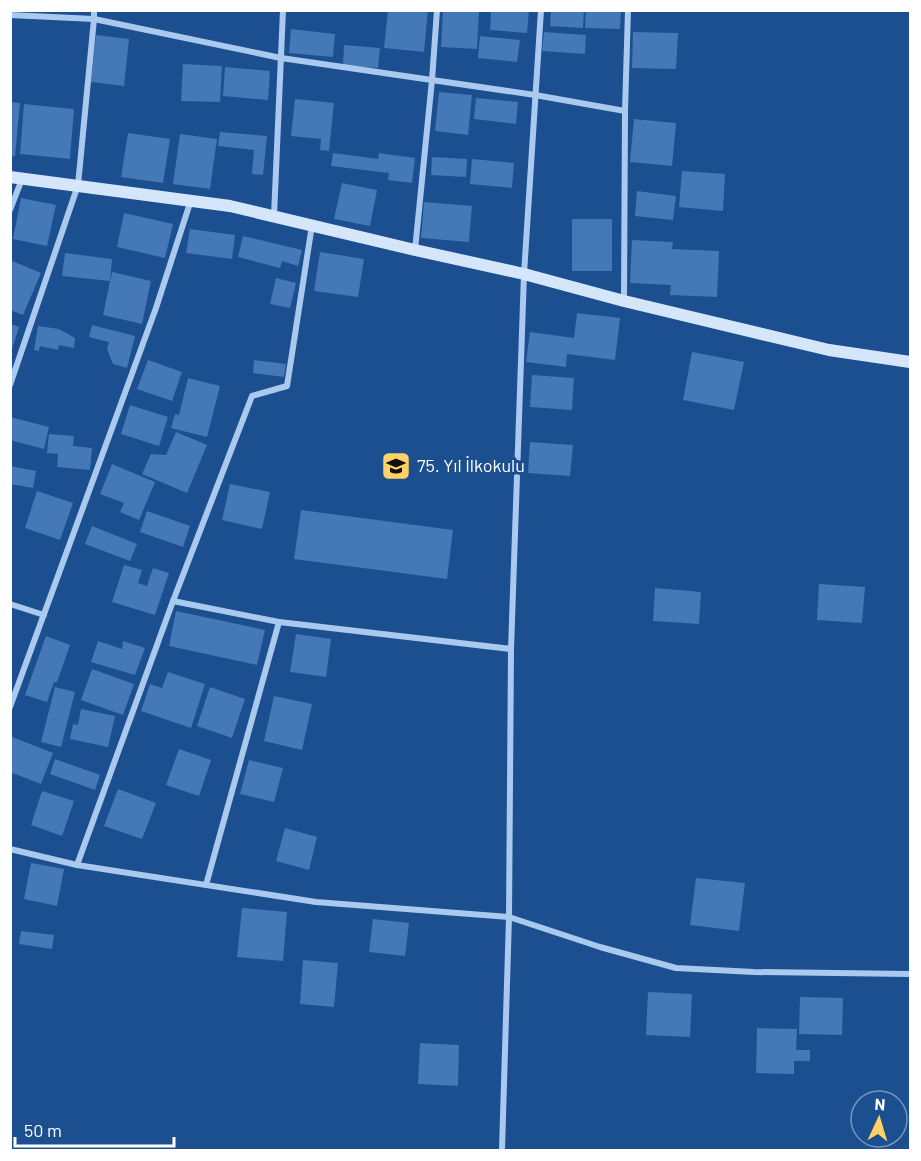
<svg xmlns="http://www.w3.org/2000/svg" width="921" height="1161" font-family="Barlow,sans-serif">
<style>
.building{fill:#4478b7}
.lines{fill:none;stroke-linecap:round;stroke-linejoin:round}
.street{stroke:#a9c9ee;stroke-width:6}
.secondary{stroke:#d6e6fa;stroke-width:12}
.labels{text-anchor:middle;stroke-width:6;stroke-linejoin:round;paint-order:stroke}
.poi-label{font-size:18px;fill:#fff;stroke:#1b4f8f;text-anchor:start}
</style>
<rect width="100%" height="100%" fill="#1b4f8f"/>
<g class="building">
<path d="M388,10H428L424,52L384,48Z"/>
<path d="M443,10H479L477,49L441,47Z"/>
<path d="M491,10H529L527,33L490,30Z"/>
<path d="M551,10H584L583,28L550,26Z"/>
<path d="M586,10H621L620,29L585,28Z"/>
<path d="M291,29L335,34L333,57L289,53Z"/>
<path d="M544,32L586,35L585,54L542,51Z"/>
<path d="M633,32L678,33L676,69L632,68Z"/>
<path d="M96,35L129,39L124,86L91,82Z"/>
<path d="M480,36L520,40L517,62L478,58Z"/>
<path d="M344,45L380,48L378,68L343,66Z"/>
<path d="M183,64L222,66L220,102L181,101Z"/>
<path d="M225,67L270,71L268,100L223,96Z"/>
<path d="M439,92L472,95L468,135L435,131Z"/>
<path d="M476,98L518,102L516,124L474,119Z"/>
<path d="M295,99L334,103L329,151L320,150L321,139L291,136Z"/>
<path d="M10,102L20,103L15,156H10Z"/>
<path d="M24,104L74,109L70,159L20,154Z"/>
<path d="M634,119L676,123L672,166L630,162Z"/>
<path d="M220,132L267,136L263,175L252,174L254,150L218,146Z"/>
<path d="M128,133L170,139L163,183L121,177Z"/>
<path d="M180,134L217,139L210,189L173,184Z"/>
<path d="M333,153L378,159L379,153L415,158L412,183L388,180L389,173L331,166Z"/>
<path d="M432,157L467,159L466,177L431,175Z"/>
<path d="M472,159L514,163L512,188L470,184Z"/>
<path d="M682,171L725,174L723,211L679,207Z"/>
<path d="M342,183L377,190L370,226L334,219Z"/>
<path d="M637,191L676,196L673,220L635,216Z"/>
<path d="M21,198L56,205L47,246L13,239Z"/>
<path d="M424,202L472,206L469,242L421,238Z"/>
<path d="M124,213L173,224L165,258L117,247Z"/>
<rect x="572" y="219" width="40" height="52"/>
<path d="M190,229L235,235L232,259L186,253Z"/>
<path d="M243,236L302,250L298,266L282,261L280,268L238,257Z"/>
<path d="M632,240L673,242L672,249L719,251L717,297L670,295L671,285L630,283Z"/>
<path d="M320,252L364,259L358,297L314,291Z"/>
<path d="M65,253L112,259L110,281L62,276Z"/>
<path d="M10,260L41,273L23,315L10,310Z"/>
<path d="M112,272L151,281L142,324L103,315Z"/>
<path d="M276,278L296,283L290,308L270,304Z"/>
<path d="M577,313L620,318L615,360L567,354L566,367L526,362L530,332L574,338Z"/>
<path d="M10,324L19,327L11,352H10Z"/>
<path d="M92,325L135,336L127,368L113,364L107,349L109,342L89,337Z"/>
<path d="M38,326L59,329L75,338L74,348L59,345L58,350L40,346L39,351L34,350Z"/>
<path d="M692,352L744,362L734,410L683,400Z"/>
<path d="M148,360L182,372L172,401L137,389Z"/>
<path d="M254,360L286,364L284,377L253,373Z"/>
<path d="M532,375L574,378L572,410L530,407Z"/>
<path d="M188,378L220,386L207,437L171,428L175,414L179,415Z"/>
<path d="M130,405L168,417L159,446L121,434Z"/>
<path d="M10,417L49,427L44,449L10,440Z"/>
<path d="M176,432L207,445L187,493L142,474L151,454L166,455Z"/>
<path d="M49,434L74,436L73,446L92,448L90,470L57,467L58,454L47,453Z"/>
<path d="M530,442L573,445L570,476L528,473Z"/>
<path d="M112,464L155,482L139,520L120,512L124,503L100,494Z"/>
<path d="M10,466L36,471L33,488L10,484Z"/>
<path d="M230,484L270,492L262,529L222,520Z"/>
<path d="M37,491L73,503L60,540L25,528Z"/>
<path d="M301,510L453,530L447,579L294,559Z"/>
<path d="M147,511L190,526L183,547L140,532Z"/>
<path d="M92,526L137,544L130,561L85,544Z"/>
<path d="M124,565L142,570L138,583L147,586L153,568L169,573L155,615L112,602Z"/>
<path d="M819,584L865,587L862,623L817,620Z"/>
<path d="M655,588L701,592L699,624L653,621Z"/>
<path d="M176,611L265,630L257,665L169,646Z"/>
<path d="M296,634L331,639L326,677L290,672Z"/>
<path d="M46,636L70,645L57,682H54L47,702L25,695Z"/>
<path d="M98,641L122,649L123,641L145,648L135,675L91,662Z"/>
<path d="M92,669L134,684L123,715L81,700Z"/>
<path d="M168,672L205,684L191,728L141,711L150,684L162,688Z"/>
<path d="M55,687L75,692L61,747L41,742Z"/>
<path d="M210,687L245,699L232,738L197,726Z"/>
<path d="M274,696L312,704L302,750L264,741Z"/>
<path d="M81,709L115,716L108,747L70,739L73,724L78,725Z"/>
<path d="M10,736L53,753L41,784L10,772Z"/>
<path d="M179,749L211,760L199,796L166,785Z"/>
<path d="M55,759L100,775L95,790L50,774Z"/>
<path d="M249,760L283,768L274,802L240,794Z"/>
<path d="M118,789L156,803L142,839L104,826Z"/>
<path d="M42,791L74,801L62,836L31,825Z"/>
<path d="M285,828L317,837L309,870L276,861Z"/>
<path d="M31,863L64,869L57,906L24,899Z"/>
<path d="M696,878L745,883L739,931L690,925Z"/>
<path d="M242,908L287,912L283,961L237,957Z"/>
<path d="M373,919L409,923L405,956L369,952Z"/>
<path d="M21,931L54,935L52,949L19,944Z"/>
<path d="M303,960L338,963L334,1007L300,1004Z"/>
<path d="M648,992L692,994L690,1037L646,1035Z"/>
<path d="M800,997L843,998L842,1035L799,1034Z"/>
<path d="M757,1028L797,1029L796,1050H810V1061H794V1074L756,1073Z"/>
<path d="M420,1043L459,1045L458,1086L418,1084Z"/>
</g>
<g class="lines">
<g class="street">
<path d="M10,15L94,19V10"/>
<path d="M625,111L628,10"/>
<path d="M10,210L22,179"/>
<path d="M274,216L283,10"/>
<path d="M312,225L287,386L252,396L173,601L279,622L511,649"/>
<path d="M415,250L432,80L437,10"/>
<path d="M10,385L78,185L94,19L281,58L535,95L625,111L624,301"/>
<path d="M10,604L44,615"/>
<path d="M10,707L156,308L191,200"/>
<path d="M10,849L77,865L316,902L509,917L600,947L676,968L754,972L910,974"/>
<path d="M77,865L173,601"/>
<path d="M206,885L279,622"/>
<path d="M502,1150L509,917L511,649L524,274L541,10"/>
</g>
<path class="secondary" d="M10,177L230,206L415,250L524,274L624,301L829,350L910,362"/>
</g>
<defs>
<g id="school-square" transform="scale(1.5)"><rect x="-9" y="-9" width="18" height="18" rx="4" fill="#ffd166" stroke="#1b4f8f"/><path d="M0-5L7-2L0 1L-7-2ZM-4 1L0 2.5L4 1V4Q0 6-4 4Z" fill="#111"/></g>
</defs>
<g fill-rule="evenodd">
<use href="#school-square" x="396" y="466"/>
</g>
<g class="labels">
<g class="poi-label">
<text x="417" y="472">75. Yıl İlkokulu</text>
</g>
</g>
<rect width="921" height="1161" fill="none" stroke="#ffffff" stroke-width="24"/>
<g transform="translate(879 1119) rotate(4)"><circle r="28" fill="#1b4f8f" stroke="#7695bc" stroke-width="1.5"/>
<path d="M0-4.5L10 22L0 15L-10 22Z" fill="#ffd166"/>
<text y="-9" font-size="16" font-weight="bold" text-anchor="middle" fill="#ffffff">N</text>
</g>
<path d="M15 1137v9h159v-9" fill="none" stroke="#ffffff" stroke-width="3"/>
<text x="24" y="1137" font-size="18" fill="#ffffff" stroke="#1b4f8f" stroke-width="4.5" paint-order="stroke">50 m</text>
</svg>
